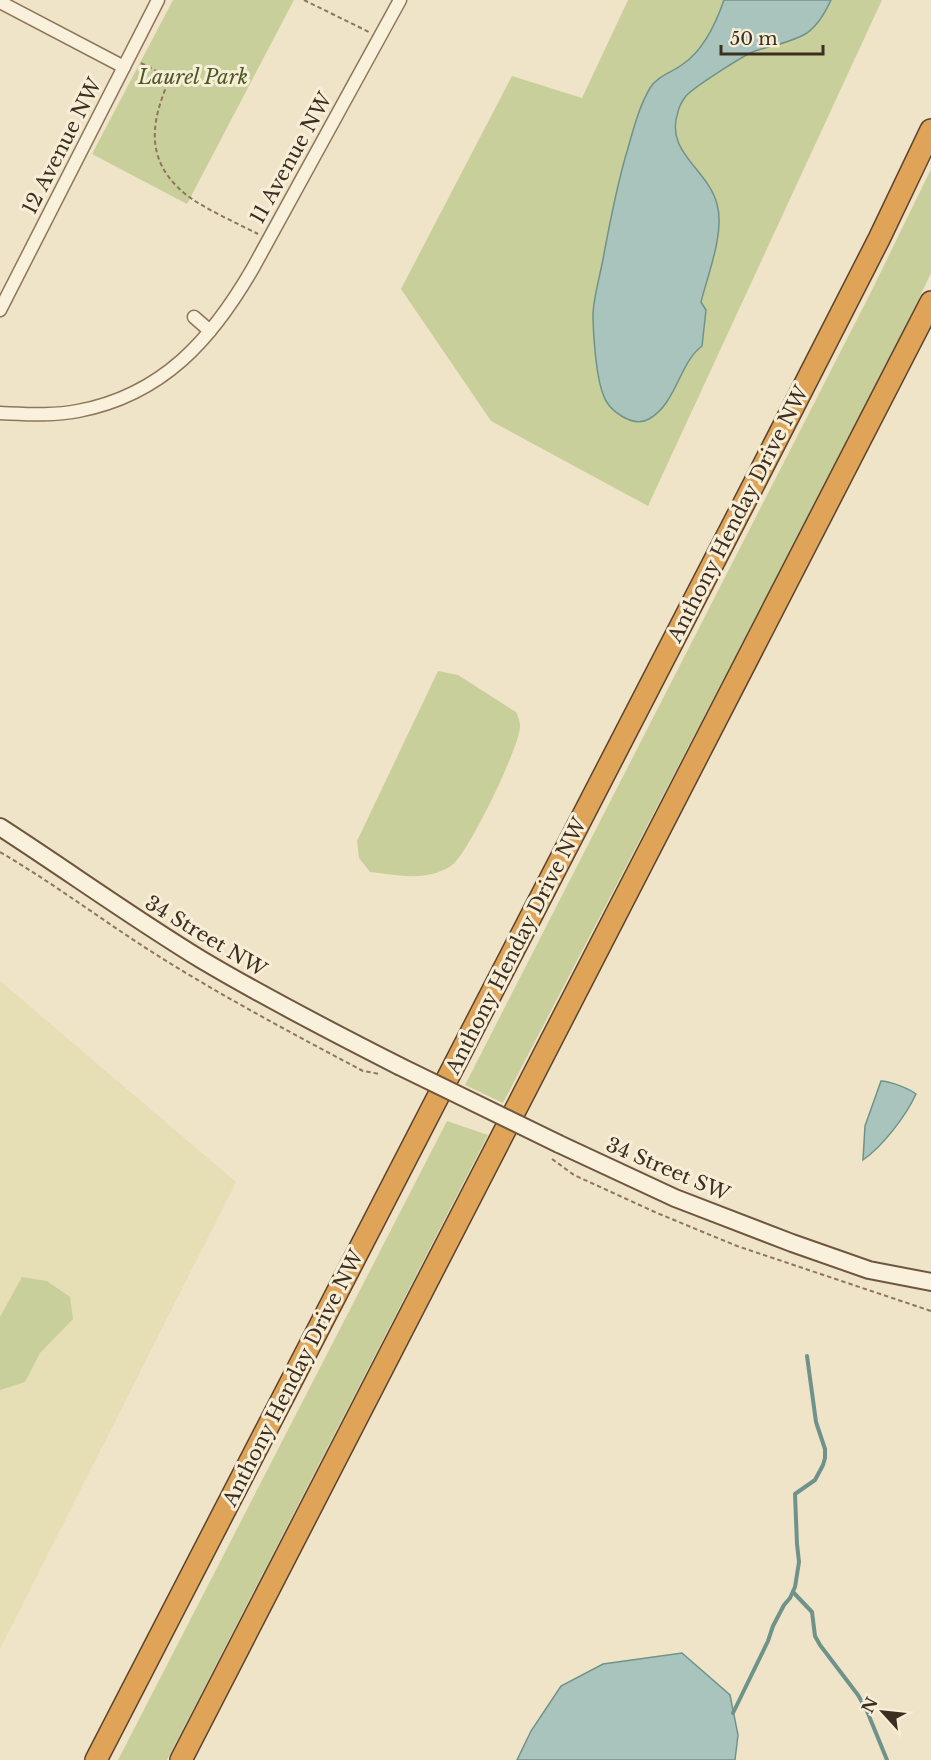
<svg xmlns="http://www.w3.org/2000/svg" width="931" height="1760" font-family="'Libre Baskerville',serif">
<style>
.farmland{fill:#e6deb5}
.green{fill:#c9cf9b}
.water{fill:#a9c4bc;stroke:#6f938a;stroke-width:1.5}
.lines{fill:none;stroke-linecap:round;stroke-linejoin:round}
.stream{stroke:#6f938a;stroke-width:4}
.street-casing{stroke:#8d765c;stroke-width:15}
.secondary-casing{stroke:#6f573f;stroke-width:20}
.highway-casing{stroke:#5b4430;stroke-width:24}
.path{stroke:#8d765c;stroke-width:2;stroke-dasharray:4.5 3;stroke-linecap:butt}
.street{stroke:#faf1dc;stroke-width:12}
.secondary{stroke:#faf1dc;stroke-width:16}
.highway{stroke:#e0a458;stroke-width:21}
.secondary-bridge-casing{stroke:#6f573f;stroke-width:20;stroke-linecap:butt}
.secondary-bridge{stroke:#faf1dc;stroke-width:16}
.labels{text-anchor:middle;stroke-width:6;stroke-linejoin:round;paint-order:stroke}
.park-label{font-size:20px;font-style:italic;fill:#4d5a26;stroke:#f7eed8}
.street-label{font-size:20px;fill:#3d2e20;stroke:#f7eed8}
</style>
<rect width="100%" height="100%" fill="#f0e4c8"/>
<path class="farmland" d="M0,981L236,1182L0,1649Z"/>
<g class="green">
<path d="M173,0H294L187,204L92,154Z"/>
<path d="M628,0H882L648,506L491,421L401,289L512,76L582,98Z"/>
<path d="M931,169V273L891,357L503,1103L465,1085L871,292Z"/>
<path d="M438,671L458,675L516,712C518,716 520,722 520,726C521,744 467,857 451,866C425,882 399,875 370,872L359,858L357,841Z"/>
<path d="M447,1121L488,1135L167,1760H118Z"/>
<path d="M22,1277L47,1281L70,1297L73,1319L40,1353L25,1382L0,1390V1317Z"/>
</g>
<g class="water">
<path d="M724,0H831C826,11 817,26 807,33C791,43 773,45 755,51C744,55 694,87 686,96C683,100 679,106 678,112C664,152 708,169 717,204C725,232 708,274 701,302L706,310L702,346C679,363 677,403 649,419C633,428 608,411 603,394C596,376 593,333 593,313C594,295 600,276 603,259C610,221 617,184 628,148C634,127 639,107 650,88C657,76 673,72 683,64C704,50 716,23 724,0Z"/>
<path d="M881,1081C890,1081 910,1089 916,1094C906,1116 882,1147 863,1160L865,1126Z"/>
<path d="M682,1653L730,1695L738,1735L735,1760H517L531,1731L561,1686L603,1664Z"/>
</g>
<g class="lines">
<g class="stream">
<path d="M793,1592L812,1612L815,1636L820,1645L858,1695L867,1711L887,1760"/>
<path d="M733,1713L768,1641L773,1626L784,1605L790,1598L795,1587L799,1562L797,1544L795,1494L815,1480L823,1465L825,1458V1449L816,1422L807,1356"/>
</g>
<g class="street-casing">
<g id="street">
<path d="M0,2L124,67"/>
<path d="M0,310L158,0"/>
<path d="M194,317L210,331"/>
<path d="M0,413C26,414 53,416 78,411C163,395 212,339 253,268L400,0"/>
</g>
</g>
<g class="secondary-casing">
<g id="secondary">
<path d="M0,827C68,871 133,918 202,960C266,998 332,1032 399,1066"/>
<path d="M559,1144L675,1198L792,1243L869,1270L931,1282"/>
</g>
</g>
<g class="highway-casing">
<g id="highway">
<path d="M96,1760L756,480L879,239L931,130"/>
<path d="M181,1760L931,302"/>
</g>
</g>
<g class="path">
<path d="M304,0L369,32"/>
<path d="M141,63L170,78C151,121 144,159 184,193C202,208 237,223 258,234"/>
<path d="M0,852C58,886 111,927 168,962C231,1001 297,1036 363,1071L380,1074"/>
<path d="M552,1159L574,1175L657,1213L737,1246L931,1311"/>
</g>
<use href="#street" class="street"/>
<use href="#secondary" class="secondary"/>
<use href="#highway" class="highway"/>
<g class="secondary-bridge-casing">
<path id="secondary-bridge" d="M399,1066L559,1144"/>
</g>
<use href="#secondary-bridge" class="secondary-bridge"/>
</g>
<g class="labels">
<g class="park-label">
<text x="193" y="84">Laurel Park</text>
</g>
<g class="street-label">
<text transform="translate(62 146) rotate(-63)" y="7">12 Avenue NW</text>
<text transform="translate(291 158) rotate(-61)" y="7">11 Avenue NW</text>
<text transform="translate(738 514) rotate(-63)" y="7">Anthony Henday Drive NW</text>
<text transform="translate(206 936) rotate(31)" y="7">34 Street NW</text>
<text transform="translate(516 946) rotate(-63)" y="7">Anthony Henday Drive NW</text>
<text transform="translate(668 1169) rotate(23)" y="7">34 Street SW</text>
<text transform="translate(293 1378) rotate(-63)" y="7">Anthony Henday Drive NW</text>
</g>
</g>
<g transform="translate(883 1712) rotate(297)" stroke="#f7eed8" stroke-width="4.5" paint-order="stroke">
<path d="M0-4.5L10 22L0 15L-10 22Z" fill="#3d2e20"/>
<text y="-9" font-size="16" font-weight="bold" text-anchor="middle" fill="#3d2e20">N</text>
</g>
<path d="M721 45v9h102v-9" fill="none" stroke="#3d2e20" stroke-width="3"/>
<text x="730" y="45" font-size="18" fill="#3d2e20" stroke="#f7eed8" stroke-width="4.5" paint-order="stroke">50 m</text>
</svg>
